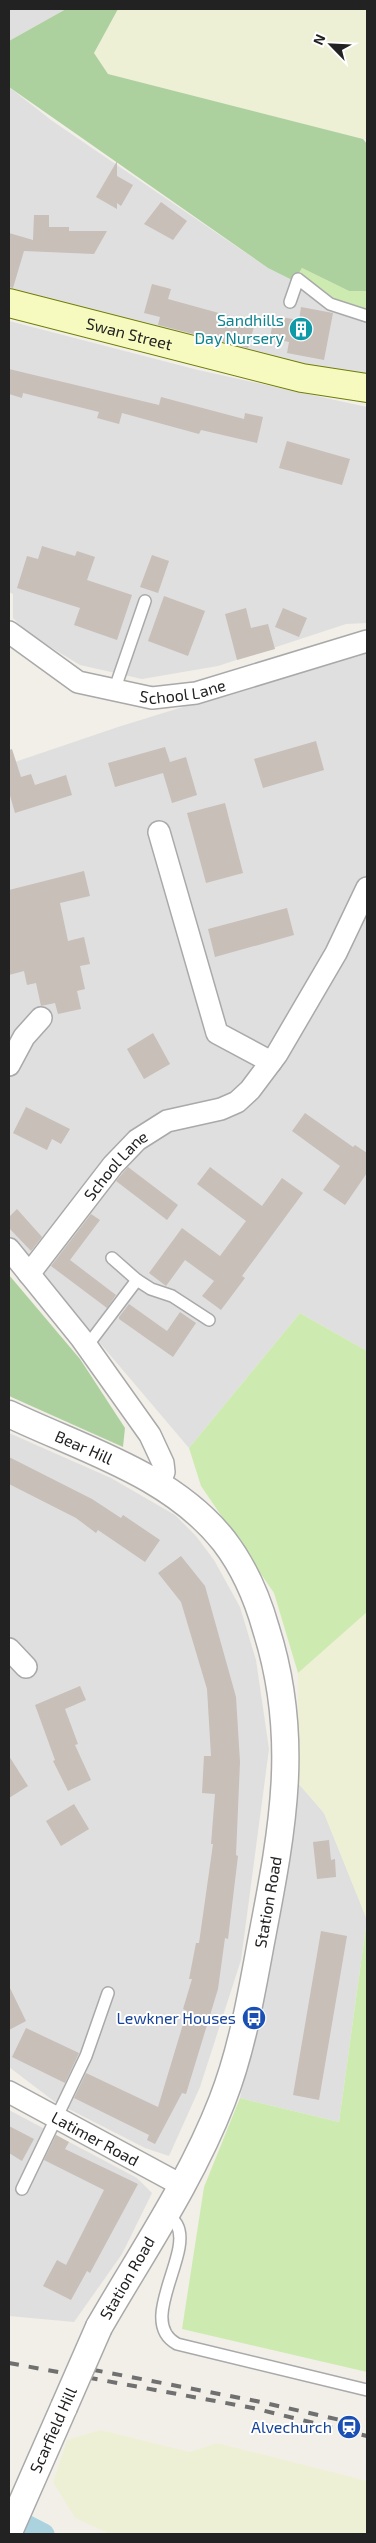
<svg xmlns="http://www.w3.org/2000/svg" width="376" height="2543" font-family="'Exo 2',sans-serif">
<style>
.residential{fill:#e0dfdf}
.farmland{fill:#eef0d5}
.grass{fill:#cdebb0}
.forest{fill:#add19e}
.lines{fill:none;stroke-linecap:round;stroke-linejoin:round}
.canal{stroke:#aad3df;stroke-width:21}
.building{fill:#c7bfb8}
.service-casing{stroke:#a9a9a9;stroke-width:14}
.minor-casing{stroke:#a9a9a9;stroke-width:24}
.tertiary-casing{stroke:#a9a9a9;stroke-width:29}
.secondary-casing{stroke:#707d05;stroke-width:30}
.service{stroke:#fff;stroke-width:11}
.minor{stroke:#fff;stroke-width:21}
.tertiary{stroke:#fff;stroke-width:26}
.secondary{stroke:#f7fabf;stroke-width:28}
.rail{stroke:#707070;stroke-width:4;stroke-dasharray:10 10;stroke-linecap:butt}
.tertiary-bridge-casing{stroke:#a9a9a9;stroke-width:29;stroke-linecap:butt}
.tertiary-bridge{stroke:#fff;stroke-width:26}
.labels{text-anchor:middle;stroke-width:4;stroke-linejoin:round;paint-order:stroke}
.culture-label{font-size:16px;fill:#0d838f;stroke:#fff;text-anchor:end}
.street-label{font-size:16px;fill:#222;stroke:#fff}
.transit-label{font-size:16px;fill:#164399;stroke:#fff;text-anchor:end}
</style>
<rect width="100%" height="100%" fill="#f2efe9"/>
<g class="residential">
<path d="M9,9H66L9,41Z"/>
<path d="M9,87L51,120L268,268L294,281L335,312L367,322V376L315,369L247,354L9,289Z"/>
<path d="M9,321L198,370L367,407V623L346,624L218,666L142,679L80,665L29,634L13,618V594L9,592Z"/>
<path d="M367,650V1351L300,1313L189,1448L9,1236V764L118,727Z"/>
<path d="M9,1433L111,1478L175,1515L196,1536L214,1560L240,1607L256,1660L269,1749L241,1960L200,2087L169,2156L145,2148L55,2102L9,2067Z"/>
<path d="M298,1783L324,1813L367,1919L339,2122L240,2098L272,1958Z"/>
<path d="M9,2110L137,2178L152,2193L122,2254L74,2322L9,2316Z"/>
</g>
<g class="farmland">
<path d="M118,9H367V140L108,74L94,53Z"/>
<path d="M367,1612V1920L324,1813L298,1783V1673Z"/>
<path d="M100,2430L190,2452L217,2443L367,2481V2534H110L75,2518L53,2482L67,2440Z"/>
</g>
<g class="grass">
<path d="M302,268L349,291H367V322L335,312L294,281Z"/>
<path d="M300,1313L367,1351V1612L298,1673L274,1593L201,1486L189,1448Z"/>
<path d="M367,1919V2372L182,2329L204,2187L240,2098L339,2122Z"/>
</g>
<g class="forest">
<path d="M66,9H118L94,53L108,74L363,139L367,144V291H349L302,268L294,281L268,268L9,87V41Z"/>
<path d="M9,1275L80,1359L125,1428L123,1447L9,1396Z"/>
</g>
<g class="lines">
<path class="canal" d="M9,2516L44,2534"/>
</g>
<g class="building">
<path d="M117,161V176L133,185L121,206L117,203V209L96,197Z"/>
<path d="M161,202L187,221L173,240L144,224Z"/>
<path d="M34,215H49V227H69V231H107L94,254L24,251L13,288L9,287V233L33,240Z"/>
<path d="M152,284L171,289L168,299L255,323L248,348L158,325L160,317L144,313Z"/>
<path d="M301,307L333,313L324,360L287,353L289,342L270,338L274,316L299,320Z"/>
<path d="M9,369L159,405L161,397L244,419L245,413L263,417L257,443L201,430L199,434L122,413L119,424L97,418L99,412L23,393L22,398L9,394Z"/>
<path d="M287,441L350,459L342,485L279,468Z"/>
<path d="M42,546L75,556L77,551L95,557L87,580L132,595L117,640L74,625L80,608L17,588L27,556L38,559Z"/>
<path d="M152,555L169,561L158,593L140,587Z"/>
<path d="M164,596L205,611L188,656L148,641Z"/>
<path d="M246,608L251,628L268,624L275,649L237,660L225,614Z"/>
<path d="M283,608L307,618L299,637L275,627Z"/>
<path d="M316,741L324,770L263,788L254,759Z"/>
<path d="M165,747L170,762L186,757L197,795L172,803L163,773L115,787L108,763Z"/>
<path d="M12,749L21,777L31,774L35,785L66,775L72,795L15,813L9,792V750Z"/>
<path d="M225,803L243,873L206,883L187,813Z"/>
<path d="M84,871L90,896L60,903L68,941L84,937L90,964L80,966L85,989L77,991L81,1009L58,1014L55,1003L41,1006L36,983L27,985L24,971L9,975V890Z"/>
<path d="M287,908L294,935L215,957L208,929Z"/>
<path d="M153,1033L170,1064L144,1079L127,1049Z"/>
<path d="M26,1107L70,1129L61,1144L52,1139L47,1150L13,1133Z"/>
<path d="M305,1113L353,1147L355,1145L367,1153V1173L345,1205L323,1190L340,1166L292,1131Z"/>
<path d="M128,1167L178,1205L167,1220L116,1181Z"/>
<path d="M210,1167L262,1206L282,1178L303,1193L242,1276L245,1278L221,1310L202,1296L214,1281L185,1260L166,1286L149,1273L182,1228L220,1256L246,1221L197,1184Z"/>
<path d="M17,1209L42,1237L31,1251L9,1228V1217Z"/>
<path d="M91,1214L100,1220L70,1260L116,1295L107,1308L51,1266Z"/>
<path d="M129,1304L167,1331L180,1312L196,1323L173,1357L119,1319V1317Z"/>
<path d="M9,1457L92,1499L121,1518L123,1515L160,1540L145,1562L98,1530L96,1533L76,1518L9,1484Z"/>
<path d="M181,1556L205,1586L236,1697L240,1762L236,1855L238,1856L228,1939L225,1938L218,1989L186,2094L182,2093L155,2144L147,2140L149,2135L74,2098L86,2073L158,2107L187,2011L183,2009L192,1979H189L196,1943H199L213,1844H211L215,1794L202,1793L204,1756H211L207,1689L181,1602L158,1573Z"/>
<path d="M80,1686L86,1700L65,1709L78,1744L75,1745L91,1780L68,1791L53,1761L55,1760L35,1705Z"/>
<path d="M9,1756L28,1786L9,1798Z"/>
<path d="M74,1804L89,1829L61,1846L46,1821Z"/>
<path d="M329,1840L331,1860L335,1859L336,1877L317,1879L313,1842Z"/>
<path d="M321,1931L347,1936L319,2100L293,2095Z"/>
<path d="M9,1986L26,2021L9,2030Z"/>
<path d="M26,2028L79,2053L65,2083L12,2057Z"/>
<path d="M9,2126L34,2139L22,2161L9,2153Z"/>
<path d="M56,2135L69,2142L65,2149L138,2184L90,2273L87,2271L71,2300L43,2286L57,2260L66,2265L104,2190L44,2160Z"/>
</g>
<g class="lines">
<g class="service-casing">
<g id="service">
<path d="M290,302L298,279L330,304L367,316"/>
<path d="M114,691L145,601"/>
<path d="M137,1280L151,1289L172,1296L209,1320"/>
<path d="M87,1346L137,1280L112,1258"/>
<path d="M22,2189L86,2056L108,1993"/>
<path d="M166,2213C170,2217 175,2220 177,2225C193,2254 136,2322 177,2344L367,2390"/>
</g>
</g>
<g class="minor-casing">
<g id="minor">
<path id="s1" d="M9,632L78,682L152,698L196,693L367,641"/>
<path d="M159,832L217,1033L271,1062"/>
<path d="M9,1065L24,1037L41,1018"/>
<path d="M9,1249L81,1338L150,1435L163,1463L164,1472L159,1484"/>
<path id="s2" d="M29,1274L113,1165L137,1140L167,1121L221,1109L237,1102L250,1090L277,1054L336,953L367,888"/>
<path d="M9,1649L26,1667"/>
<path id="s3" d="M9,2092L181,2185"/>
</g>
</g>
<g class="tertiary-casing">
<g id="tertiary">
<path id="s4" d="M9,1414C82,1449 171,1474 224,1541C244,1567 257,1597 266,1629C301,1739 282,1832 261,1942C251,1996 242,2050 222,2101C191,2181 141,2254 99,2327"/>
<path d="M9,2532L64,2407"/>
</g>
</g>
<g class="secondary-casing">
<g id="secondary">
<path id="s5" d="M9,303L302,378L367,388"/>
</g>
</g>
<use href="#service" class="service"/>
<use href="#minor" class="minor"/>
<use href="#tertiary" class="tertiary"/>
<use href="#secondary" class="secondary"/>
<g class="rail">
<path d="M9,2363L253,2408L367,2436"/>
<path d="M73,2366L256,2401L367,2426"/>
</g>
<g class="tertiary-bridge-casing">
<path id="tertiary-bridge" d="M64,2407L99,2327"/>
</g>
<use href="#tertiary-bridge" class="tertiary-bridge"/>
</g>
<defs>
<g id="building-disc" transform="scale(1.25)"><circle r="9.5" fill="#0f9aa8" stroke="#fff"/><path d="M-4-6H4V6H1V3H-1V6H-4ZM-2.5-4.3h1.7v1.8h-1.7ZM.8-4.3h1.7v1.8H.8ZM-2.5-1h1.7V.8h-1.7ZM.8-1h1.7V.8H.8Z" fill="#fff"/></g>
<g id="bus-disc" transform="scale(1.25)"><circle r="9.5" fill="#1a4fb4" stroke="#fff"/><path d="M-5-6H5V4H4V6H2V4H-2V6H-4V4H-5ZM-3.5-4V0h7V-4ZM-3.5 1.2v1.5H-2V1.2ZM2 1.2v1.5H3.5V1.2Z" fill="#fff"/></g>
<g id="station-disc" transform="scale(1.25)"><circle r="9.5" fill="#1a4fb4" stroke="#fff"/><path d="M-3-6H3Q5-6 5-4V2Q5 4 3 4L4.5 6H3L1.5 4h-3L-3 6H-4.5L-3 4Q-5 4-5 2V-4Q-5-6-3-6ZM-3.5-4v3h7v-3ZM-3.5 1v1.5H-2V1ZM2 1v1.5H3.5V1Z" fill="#fff"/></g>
</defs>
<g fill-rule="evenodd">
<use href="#building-disc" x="301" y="329"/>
<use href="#bus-disc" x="254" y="2018"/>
<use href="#station-disc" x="349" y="2427"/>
</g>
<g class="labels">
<g class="culture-label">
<text x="284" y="326">Sandhills<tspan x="284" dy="18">Day Nursery</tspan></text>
</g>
<g class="street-label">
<text dy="6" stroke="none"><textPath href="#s5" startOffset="124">Swan Street</textPath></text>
<text dy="6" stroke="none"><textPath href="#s1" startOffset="192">School Lane</textPath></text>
<text dy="6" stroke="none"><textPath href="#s2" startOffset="139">School Lane</textPath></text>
<text dy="6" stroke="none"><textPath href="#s4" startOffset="82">Bear Hill</textPath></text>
<text transform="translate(268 1902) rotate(-80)" y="6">Station Road</text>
<text dy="6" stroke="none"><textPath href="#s3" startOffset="98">Latimer Road</textPath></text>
<text transform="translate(127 2278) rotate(-60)" y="6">Station Road</text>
<text transform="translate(53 2430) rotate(-66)" y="6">Scarfield Hill</text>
</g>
<g class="transit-label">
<text x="236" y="2024">Lewkner Houses</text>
<text x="332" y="2433">Alvechurch</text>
</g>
</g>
<rect width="376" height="2543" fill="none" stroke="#222222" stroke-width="20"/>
<g transform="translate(331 45) rotate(294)" stroke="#ffffff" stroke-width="4" paint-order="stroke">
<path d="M0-4L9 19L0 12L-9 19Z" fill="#222222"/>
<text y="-8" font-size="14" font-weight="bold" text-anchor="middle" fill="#222222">N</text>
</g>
</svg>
